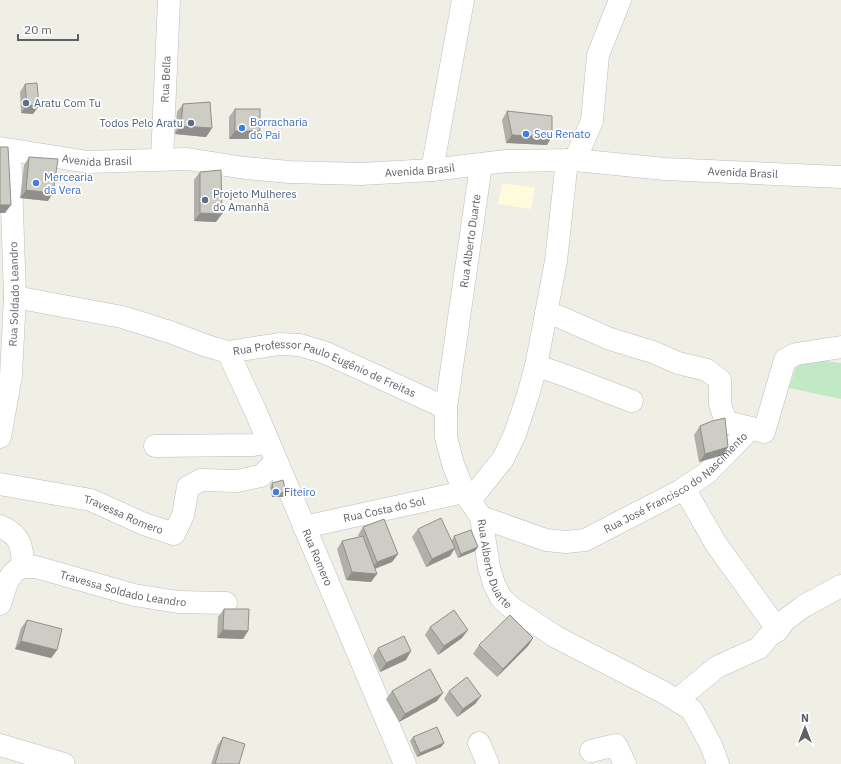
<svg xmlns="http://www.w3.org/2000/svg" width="841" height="764" font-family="'IBM Plex Sans',sans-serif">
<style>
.commercial{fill:#fffbdc}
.green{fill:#c1e9c5}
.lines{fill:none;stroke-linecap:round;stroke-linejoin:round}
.minor-casing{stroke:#babdc2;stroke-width:23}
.minor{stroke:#fff;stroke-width:22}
.wall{fill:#b0afa9}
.shaded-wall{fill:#908f8a}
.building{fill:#cdccc5;stroke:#908f8a}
.service-dot{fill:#5c6f8a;stroke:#fff;stroke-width:1.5}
.shop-dot{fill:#3f7fe0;stroke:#fff;stroke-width:1.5}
.labels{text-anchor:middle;stroke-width:3.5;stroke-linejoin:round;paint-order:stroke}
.street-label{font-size:11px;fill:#5d6067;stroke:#fff}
.service-label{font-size:11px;fill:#4e5e75;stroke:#fff;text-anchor:start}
.shop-label{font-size:11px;fill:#366cbe;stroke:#fff;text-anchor:start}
</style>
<rect width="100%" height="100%" fill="#f0efe6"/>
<path class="commercial" d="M502,183L535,188L531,209L498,204Z"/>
<path class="green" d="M799,358L841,363V399L789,388Z"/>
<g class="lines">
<g class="minor-casing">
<g id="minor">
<path id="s1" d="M0,148L88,162L187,159L245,168L289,172L361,174L432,170L506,161L575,160L665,169L841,177"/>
<path id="s2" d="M162,159L169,0"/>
<path d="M575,160L592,121L598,55L620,0"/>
<path id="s3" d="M481,165L446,408V437L453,464L464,492L481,517L489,567L494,584L501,598L512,608L556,637L663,692L692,710L711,745L718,764"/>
<path d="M432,170L463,0"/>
<path id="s4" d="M15,297L122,317L170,332L207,346L228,352L279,344L300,345L326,353L446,408"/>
<path d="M546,313L560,317L610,339L653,352L678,363L707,370L720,380V404L726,422L751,428"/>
<path id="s5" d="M228,352L255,410L405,764"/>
<path d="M536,366C569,375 600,390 632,401"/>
<path id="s6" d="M0,437L11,375L15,297L10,150"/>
<path d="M155,446L253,445L268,442"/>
<path id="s7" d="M0,484L91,500L144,524L174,534L183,515L188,487L201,480L237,481L261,476L276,461"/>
<path d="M684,488L716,544L778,630"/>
<path d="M470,500L503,459L515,434L528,395L536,366L556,261L567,160"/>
<path id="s8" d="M481,517L546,540L566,542L585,540L680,491L707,473L751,428L764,432L785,360L796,354L841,347"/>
<path d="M0,526C21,536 22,544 23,567C7,572 5,590 0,604"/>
<path id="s9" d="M304,527L464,492"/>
<path id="s10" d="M23,567H36L134,595L178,602L226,603"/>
<path d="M677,700L717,667L759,648L768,637L778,630L784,621L804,606L841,586"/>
<path d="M479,743L488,764"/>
<path d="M0,745L64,764"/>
<path d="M591,751L616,745L625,764"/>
</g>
</g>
<use href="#minor" class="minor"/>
</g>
<g class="wall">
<path d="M25,84L33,114L21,113L20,92Z"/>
<path d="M183,104L212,128L206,137L175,134L177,112Z"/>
<path d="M235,109L260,131L254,139H229V117Z"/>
<path d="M507,111L547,145L506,143L502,120Z"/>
<path d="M29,157L48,201L20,198L24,165Z"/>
<path d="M200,172L216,222L194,221V180Z"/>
<path d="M700,426L728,447L723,455L699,462L694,435Z"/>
<path d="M272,483L283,497H272L270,487Z"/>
<path d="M363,527L398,554L392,562L375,569L371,582L346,580L337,549L342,541L359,537L358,535Z"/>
<path d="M418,529L452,540L454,536L478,547L475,551L458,558L454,549L450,556L426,567L412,537Z"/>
<path d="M224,609L248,631L243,639L217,638L218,617Z"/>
<path d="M27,620L57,650L51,658L15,649L21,628Z"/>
<path d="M430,627L462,638L438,655L425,635Z"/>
<path d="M533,638L528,646L497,677L473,654L479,645Z"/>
<path d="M378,648L406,660L380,672L373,656Z"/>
<path d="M392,691L437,701L399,722L386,699Z"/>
<path d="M449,691L481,696L475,704L457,717L444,699Z"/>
<path d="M223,737L239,764H211L217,746Z"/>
<path d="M413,737L444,743L441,747L417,757L410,741Z"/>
</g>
<g class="shaded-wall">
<path d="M27,105L39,106L33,114L21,113Z"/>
<path d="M181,126L212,128L206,137L175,134Z"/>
<path d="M235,131H260L254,139H229Z"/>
<path d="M512,135L552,137L547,145L506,143Z"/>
<path d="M26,190L53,193L48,201L20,198Z"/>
<path d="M0,205H11L5,213H0Z"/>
<path d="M200,213L222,214L216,222L194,221Z"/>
<path d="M728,447L723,455L699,462L705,454Z"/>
<path d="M286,492L283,497H272L274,493Z"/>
<path d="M478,547L475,551L458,558L461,554Z"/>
<path d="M455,548L450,556L426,567L432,559Z"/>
<path d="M398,554L392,562L371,570L377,562Z"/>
<path d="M352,572L377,574L371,582L346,580Z"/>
<path d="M223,630L248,631L243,639L217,638Z"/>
<path d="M468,630L462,638L438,655L444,646Z"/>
<path d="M533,638L528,646L497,677L503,669Z"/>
<path d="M21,641L57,650L51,658L15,649Z"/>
<path d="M411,651L406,660L380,672L386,663Z"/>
<path d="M443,693L437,701L399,722L405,714Z"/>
<path d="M481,696L475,704L457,717L463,709Z"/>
<path d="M444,743L441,747L417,757L420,753Z"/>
</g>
<g class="building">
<path d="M37,83L39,106L27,105L25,84Z"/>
<path d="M210,102L212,128L181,126L183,104Z"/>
<rect x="235" y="109" width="25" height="22"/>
<path d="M507,111L552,116V137L512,135Z"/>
<path d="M0,147H8L11,205H0Z"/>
<path d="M29,157L58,159L53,193L26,190Z"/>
<path d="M221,170L222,214L200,213V172Z"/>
<path d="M725,418L728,447L705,454L700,426L712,421Z"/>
<path d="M283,480L286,492L274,493L272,483Z"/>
<path d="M441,518L455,548L432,559L418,529Z"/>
<path d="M384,519L398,554L377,562L363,527Z"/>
<path d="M471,530L478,547L461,554L454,536Z"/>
<path d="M363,536L377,574L352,572L342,541Z"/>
<path d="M224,609H249L248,631L223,630Z"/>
<path d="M454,610L468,630L444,646L430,627Z"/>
<path d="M510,615L533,638L503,669L479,645Z"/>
<path d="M27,620L62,629L57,650L21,641Z"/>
<path d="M404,636L411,651L386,663L378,648Z"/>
<path d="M430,669L443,693L405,714L392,691Z"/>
<path d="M467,677L481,696L463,709L449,691Z"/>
<path d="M437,727L444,743L420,753L413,737Z"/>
<path d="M223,737L245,744L239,764H215Z"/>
</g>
<g class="service-dot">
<circle cx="26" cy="103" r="4"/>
<circle cx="191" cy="123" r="4"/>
<circle cx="205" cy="200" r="4"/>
</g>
<g class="shop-dot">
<circle cx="242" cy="128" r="4"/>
<circle cx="526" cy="134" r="4"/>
<circle cx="36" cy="183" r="4"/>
<circle cx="276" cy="492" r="4"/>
</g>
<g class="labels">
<g class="street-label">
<text dy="4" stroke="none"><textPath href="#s2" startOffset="80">Rua Bella</textPath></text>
<text dy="4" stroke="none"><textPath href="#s1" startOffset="98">Avenida Brasil</textPath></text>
<text dy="4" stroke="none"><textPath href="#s1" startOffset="422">Avenida Brasil</textPath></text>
<text dy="4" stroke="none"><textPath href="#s1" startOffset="746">Avenida Brasil</textPath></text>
<text transform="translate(470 241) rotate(-82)" y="4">Rua Alberto Duarte</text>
<text dy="4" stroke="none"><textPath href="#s6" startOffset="144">Rua Soldado Leandro</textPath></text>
<text dy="4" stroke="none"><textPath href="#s4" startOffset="322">Rua Professor Paulo Eugênio de Freitas</textPath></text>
<text dy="4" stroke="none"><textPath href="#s8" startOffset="216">Rua José Francisco do Nascimento</textPath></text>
<text dy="4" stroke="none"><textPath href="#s9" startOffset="82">Rua Costa do Sol</textPath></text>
<text dy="4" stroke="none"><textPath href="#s7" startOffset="128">Travessa Romero</textPath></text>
<text dy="4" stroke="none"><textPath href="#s5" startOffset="224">Rua Romero</textPath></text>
<text dy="4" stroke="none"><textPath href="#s3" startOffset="412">Rua Alberto Duarte</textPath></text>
<text dy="4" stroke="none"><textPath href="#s10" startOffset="103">Travessa Soldado Leandro</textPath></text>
</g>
<g class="service-label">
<text x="34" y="107">Aratu Com Tu</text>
<text x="183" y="127" text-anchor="end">Todos Pelo Aratu</text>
<text x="213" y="198">Projeto Mulheres<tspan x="213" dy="13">do Amanhã</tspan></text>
</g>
<g class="shop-label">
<text x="250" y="126">Borracharia<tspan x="250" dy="13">do Pai</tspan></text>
<text x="534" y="138">Seu Renato</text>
<text x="44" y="181">Mercearia<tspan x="44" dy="13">da Vera</tspan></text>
<text x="284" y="496">Fiteiro</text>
</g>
</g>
<g transform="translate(805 728)" stroke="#ffffff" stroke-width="3" paint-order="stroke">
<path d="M0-3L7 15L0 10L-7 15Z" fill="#5d6067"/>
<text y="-6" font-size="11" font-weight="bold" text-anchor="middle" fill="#5d6067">N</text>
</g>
<path d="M18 34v6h60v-6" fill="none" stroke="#5d6067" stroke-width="2"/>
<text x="24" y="34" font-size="12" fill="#5d6067" stroke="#ffffff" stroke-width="3" paint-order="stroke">20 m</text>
</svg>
